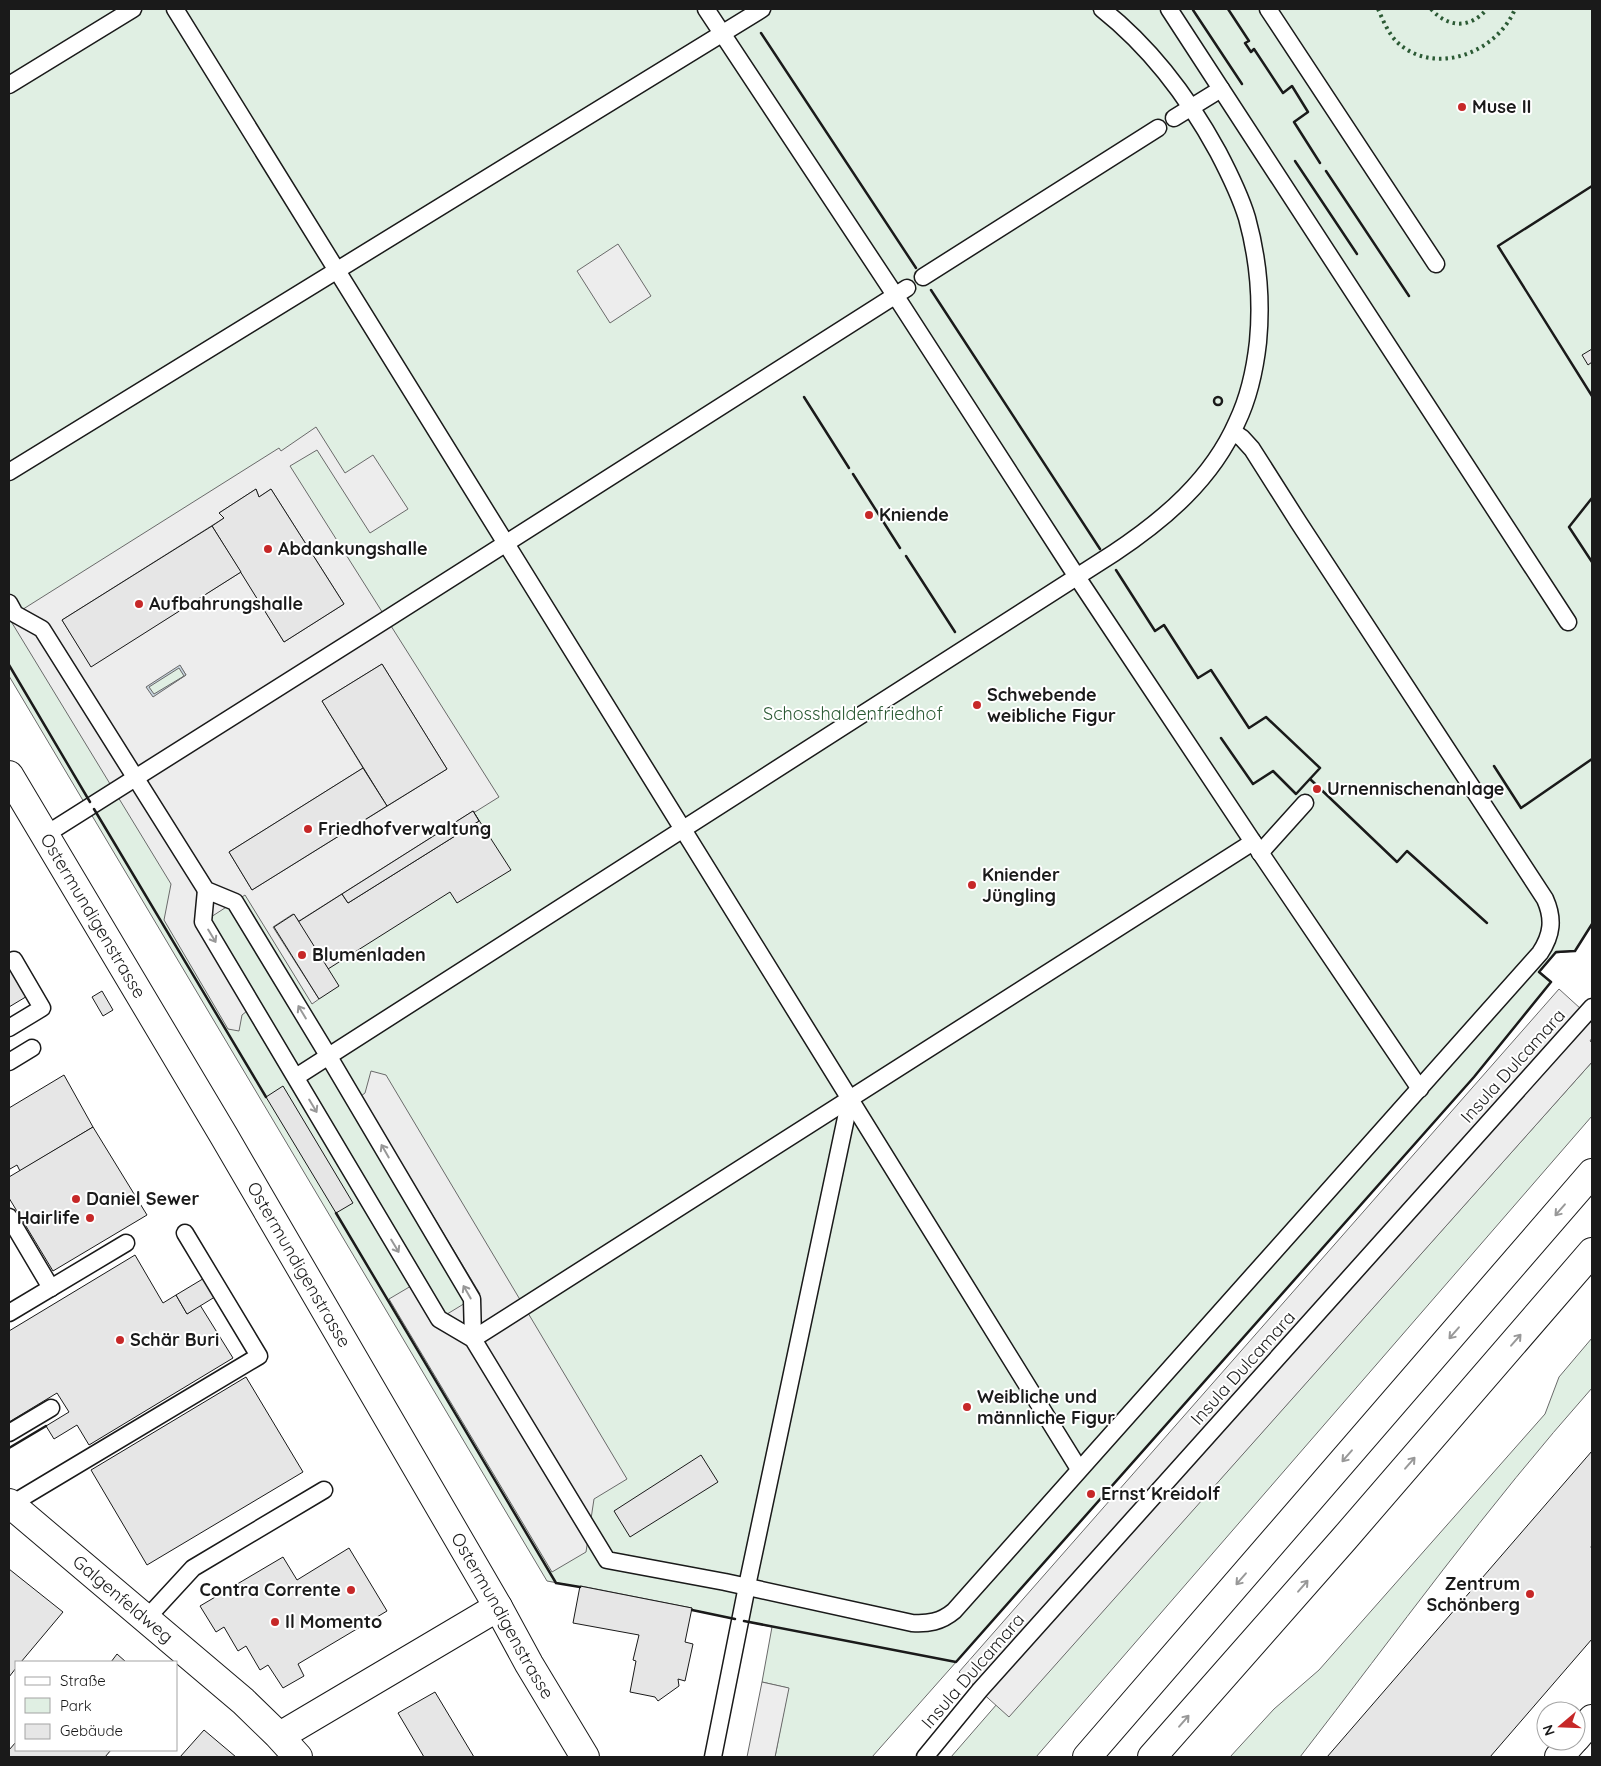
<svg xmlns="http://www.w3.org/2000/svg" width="1601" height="1766" font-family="Quicksand,sans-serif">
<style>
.green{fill:#e0efe3;stroke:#6a6a6a}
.parking{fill:#ededed;stroke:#6a6a6a;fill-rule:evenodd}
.water{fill:#c6d2dc;stroke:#6a6a6a;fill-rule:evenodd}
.building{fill:#e6e6e6;stroke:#1a1a1a}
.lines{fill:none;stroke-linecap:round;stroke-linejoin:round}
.service-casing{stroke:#1a1a1a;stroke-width:19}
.minor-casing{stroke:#1a1a1a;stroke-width:30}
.secondary-casing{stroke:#1a1a1a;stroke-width:30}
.motorway-casing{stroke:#1a1a1a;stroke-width:30}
.service{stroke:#fff;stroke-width:16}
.minor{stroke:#fff;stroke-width:28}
.secondary{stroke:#fff;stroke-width:28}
.motorway{stroke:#fff;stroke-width:28}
.hedge{stroke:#2b5a34;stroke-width:4;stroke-dasharray:2.5 4;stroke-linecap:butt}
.wall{stroke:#1a1a1a;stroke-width:2.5}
.oneway{stroke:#989898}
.poi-dot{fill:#c62828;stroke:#fff;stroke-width:2}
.labels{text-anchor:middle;stroke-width:4;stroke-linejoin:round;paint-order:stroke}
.poi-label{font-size:18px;font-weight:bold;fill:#1a1a1a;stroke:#fff;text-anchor:start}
.park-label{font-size:18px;fill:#2b5a34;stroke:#fff}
.street-label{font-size:18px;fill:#1a1a1a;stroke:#fff}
</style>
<rect width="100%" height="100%" fill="#fff"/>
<g class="green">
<path d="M9,9H1592V924L1575,951L1556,953L1539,971L1551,982L1474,1077L872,1757H775L788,1688L762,1682L772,1627L692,1610V1608L581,1586L580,1587L547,1581L9,676Z"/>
<path d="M1592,1062V1116L1036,1757H951L997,1704L1009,1716Z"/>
<path d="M1592,1338V1388C1488,1505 1396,1633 1300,1757H1230L1274,1709L1319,1670L1545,1414L1559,1377Z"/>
</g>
<g class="parking">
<path d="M618,244L651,296L610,323L577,271Z"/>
<path d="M316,427L345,473L373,455L408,509L370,533L317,450L290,466L499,797L475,812L473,811L299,921L293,914L273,927L319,999L312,1004L245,895L197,926L247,1011L242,1015L239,1031L228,1029L164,920L171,884L9,618L279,448L281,451ZM256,489L259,497L271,489L344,604L284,642L241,572L91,666L62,620L224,518L219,513ZM382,664L447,769L252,890L229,852L363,768L322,701ZM180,666L186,675L153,696L147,687Z"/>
<path d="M1559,989L1592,1019V1038L1590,1041L1592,1043V1062L1009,1717L959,1672Z"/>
<path d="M371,1071L386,1075L627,1479L594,1499L586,1552L552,1572L389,1299L411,1286L439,1319L480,1294L361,1096L365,1093Z"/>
<path d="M762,1682L789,1688L775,1757H747Z"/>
</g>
<path class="water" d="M180,665L186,675L153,697L146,687ZM179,668L184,676L154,694L149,687Z"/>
<g class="building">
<path d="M1592,349V362L1588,365L1582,355Z"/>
<path d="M256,489L259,497L271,489L344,604L284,642L212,526L224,518L219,513Z"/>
<path d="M212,526L241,572L91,667L62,620Z"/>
<path d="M382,664L447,769L387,806L322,701Z"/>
<path d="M363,768L387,806L252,890L229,852Z"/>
<path d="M473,811L511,870L457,903L450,892L328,969L298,922L342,894L348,903L479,821Z"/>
<path d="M473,811L479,821L348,903L342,894Z"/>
<path d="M294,914L339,986L319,999L274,927Z"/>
<path d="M9,961L29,995L9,1007Z"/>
<path d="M102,991L113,1010L103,1016L92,997Z"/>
<path d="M64,1075L93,1127L20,1171L17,1165L10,1169L9,1166V1108Z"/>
<path d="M283,1086L353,1203L336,1213L266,1097Z"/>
<path d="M93,1127L147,1215L53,1271L9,1198V1177Z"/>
<path d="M135,1255L163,1303L176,1295L187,1314L200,1305L233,1358L89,1445L77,1425L54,1439L46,1426L69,1412L57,1393L9,1422V1331Z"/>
<path d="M206,1277L218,1295L187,1314L176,1295Z"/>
<path d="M246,1377L303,1472L147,1565L91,1470Z"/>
<path d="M1592,1451V1545L1591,1547L1592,1549V1639L1490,1757H1327Z"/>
<path d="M701,1455L718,1482L630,1537L614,1511Z"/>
<path d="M349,1548L387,1611L298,1664L304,1676L283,1688L268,1665L260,1670L246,1646L238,1651L224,1627L216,1632L200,1606L283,1557L297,1580Z"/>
<path d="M9,1569L63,1612L21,1662H16V1668L9,1677Z"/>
<path d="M580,1586L692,1608L685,1642L693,1644L685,1681L678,1679L679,1686L658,1701L655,1697L630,1692L636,1661L633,1660L639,1635L573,1623Z"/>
<path d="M117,1654L126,1662H111Z"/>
<path d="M435,1692L474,1757H424L398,1713Z"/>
<path d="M204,1730L236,1757H180Z"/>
<path d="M16,1742V1750H111L105,1757H9V1750Z"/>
</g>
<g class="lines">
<g class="service-casing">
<g id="service">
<path d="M175,9L1079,1469"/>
<path d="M706,9L895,295L1077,577L1253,842L1420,1089"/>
<path d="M1169,9L1568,622"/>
<path d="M1268,9L1436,264"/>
<path d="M9,85L133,9"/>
<path d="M1174,118L1221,89"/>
<path d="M923,277L1158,128"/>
<path d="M9,472L762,9"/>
<path d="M9,603L15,614L42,629L206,890L235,902L329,1057L472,1299L473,1339"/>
<path d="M45,835L387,619L907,288"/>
<path d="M1260,853L1305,803"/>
<path d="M206,890L203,922L439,1319L473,1339L607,1560L725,1582L912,1623C928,1624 941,1622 954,1611C1148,1391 1345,1173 1540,953C1552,935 1554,919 1545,899L1299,523L1252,449L1242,438L1233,432"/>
<path d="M9,1028L42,1008L14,960"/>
<path d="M9,1062L32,1048"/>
<path d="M296,1077L1114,553C1165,519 1212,479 1237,422C1249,397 1255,369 1258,342C1262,300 1258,258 1247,218C1240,195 1229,173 1218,152C1188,97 1151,48 1102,9"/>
<path d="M9,1217L51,1288"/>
<path d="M9,1313L126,1243"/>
<path d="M473,1339L1253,842"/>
<path d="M9,1433L51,1408"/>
<path d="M10,1505L259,1356L185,1233"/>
<path d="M146,1619L193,1568L324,1490"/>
<path d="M713,1757L747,1586L850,1099"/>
<path d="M925,1757L980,1690L1592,1007"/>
</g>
</g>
<g class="minor-casing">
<g id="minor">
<path id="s1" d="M9,1503L243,1701L278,1735L298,1757"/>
<path d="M280,1736L498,1607"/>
<path d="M1576,1738L1592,1719"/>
<path d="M1559,1757L1573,1741"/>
</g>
</g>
<g class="secondary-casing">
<g id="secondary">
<path id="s2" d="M9,775L224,1136L498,1607L529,1664L585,1757"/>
</g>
</g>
<g class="motorway-casing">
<g id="motorway">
<path d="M1087,1757L1592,1173"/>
<path d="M1152,1757L1344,1539L1592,1252"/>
</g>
</g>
<use href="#service" class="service"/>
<use href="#minor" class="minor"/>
<use href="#secondary" class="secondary"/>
<use href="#motorway" class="motorway"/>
<g class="hedge">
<path d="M1378,9C1383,20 1388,33 1397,42C1434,77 1497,53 1515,9"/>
<path d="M1431,9C1448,28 1470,29 1487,9"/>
</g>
<g class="wall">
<path d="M1228,9L1249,41L1245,43L1251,52L1254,49L1283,93L1292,86L1308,112L1294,122L1320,163"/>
<path d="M1193,10L1242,84"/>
<path d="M761,33L916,268"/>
<path d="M1295,161L1357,254"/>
<path d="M1326,171L1409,296"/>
<path d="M1592,186L1498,246L1592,396"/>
<path d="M931,290L1100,549"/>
<path d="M804,397L849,468"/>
<circle cx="1218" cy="401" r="4"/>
<path d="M853,474L900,548"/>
<path d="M1592,498L1569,527L1592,562"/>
<path d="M906,556L955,632"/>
<path d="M1116,570L1155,631L1164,625L1198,678L1211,670L1249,728L1266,717L1320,768L1296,794L1273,771L1253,784L1221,738"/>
<path d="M9,665L90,802"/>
<path d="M1494,766L1521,808L1592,759"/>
<path d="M1310,779L1397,862L1407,851L1487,923"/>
<path d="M94,809L266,1097"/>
<path d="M336,1213L556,1583L580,1587"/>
<path d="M9,1448L46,1426"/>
<path d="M692,1610L735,1619"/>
<path d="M744,1621L956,1662L1474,1077L1551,982L1539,972L1556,952L1575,951L1592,924"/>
</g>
</g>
<defs><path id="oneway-shaft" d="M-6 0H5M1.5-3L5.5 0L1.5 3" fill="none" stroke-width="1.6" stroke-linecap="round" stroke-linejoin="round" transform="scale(1.25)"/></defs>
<g class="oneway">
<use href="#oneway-shaft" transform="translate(212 936) rotate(59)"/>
<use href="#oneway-shaft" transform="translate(302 1012) rotate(-121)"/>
<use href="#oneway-shaft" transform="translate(313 1106) rotate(59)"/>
<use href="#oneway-shaft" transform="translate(385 1151) rotate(-120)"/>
<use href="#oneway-shaft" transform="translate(1560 1210) rotate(131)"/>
<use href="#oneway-shaft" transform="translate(395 1246) rotate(59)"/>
<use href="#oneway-shaft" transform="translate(467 1292) rotate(-120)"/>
<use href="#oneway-shaft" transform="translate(1454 1333) rotate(131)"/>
<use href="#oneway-shaft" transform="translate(1516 1340) rotate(-49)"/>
<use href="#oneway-shaft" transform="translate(1347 1456) rotate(131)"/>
<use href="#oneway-shaft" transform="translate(1410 1463) rotate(-49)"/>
<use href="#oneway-shaft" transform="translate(1241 1579) rotate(131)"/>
<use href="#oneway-shaft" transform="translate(1303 1586) rotate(-49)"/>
<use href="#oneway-shaft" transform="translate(1184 1721) rotate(-49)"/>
</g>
<g class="poi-dot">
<circle cx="1462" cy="107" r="5"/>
<circle cx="869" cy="515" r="5"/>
<circle cx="268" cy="549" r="5"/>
<circle cx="139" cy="604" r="5"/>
<circle cx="977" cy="705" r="5"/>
<circle cx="1317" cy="789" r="5"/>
<circle cx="308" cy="829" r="5"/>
<circle cx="972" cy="885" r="5"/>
<circle cx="302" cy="955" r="5"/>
<circle cx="76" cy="1199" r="5"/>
<circle cx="90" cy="1218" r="5"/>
<circle cx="120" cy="1340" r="5"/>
<circle cx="967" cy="1407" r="5"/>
<circle cx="1091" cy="1494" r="5"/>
<circle cx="351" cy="1590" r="5"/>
<circle cx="1530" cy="1594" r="5"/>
<circle cx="275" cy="1622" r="5"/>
</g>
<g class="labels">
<g class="poi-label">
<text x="1472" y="113">Muse II</text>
<text x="879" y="521">Kniende</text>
<text x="278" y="555">Abdankungshalle</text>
<text x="149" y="610">Aufbahrungshalle</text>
<text x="987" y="701">Schwebende<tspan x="987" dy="21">weibliche Figur</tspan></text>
<text x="1327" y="795">Urnennischenanlage</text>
<text x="318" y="835">Friedhofverwaltung</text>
<text x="982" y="881">Kniender<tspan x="982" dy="21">Jüngling</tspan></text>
<text x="312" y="961">Blumenladen</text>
<text x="86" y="1205">Daniel Sewer</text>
<text x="80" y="1224" text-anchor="end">Hairlife</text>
<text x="130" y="1346">Schär Buri</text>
<text x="977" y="1403">Weibliche und<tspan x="977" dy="21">männliche Figur</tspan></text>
<text x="1101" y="1500">Ernst Kreidolf</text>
<text x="1520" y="1590" text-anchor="end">Zentrum<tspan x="1520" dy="21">Schönberg</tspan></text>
<text x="341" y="1596" text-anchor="end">Contra Corrente</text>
<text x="285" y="1628">Il Momento</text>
</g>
<g class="park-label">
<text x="853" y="720">Schosshaldenfriedhof</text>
</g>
<g class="street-label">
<text dy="6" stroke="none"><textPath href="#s2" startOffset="164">Ostermundigenstrasse</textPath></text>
<text transform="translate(1513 1066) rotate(-48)" y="6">Insula Dulcamara</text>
<text dy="6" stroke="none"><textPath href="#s2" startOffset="569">Ostermundigenstrasse</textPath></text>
<text transform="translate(1243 1368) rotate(-48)" y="6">Insula Dulcamara</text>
<text dy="6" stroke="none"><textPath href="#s1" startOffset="149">Galgenfeldweg</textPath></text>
<text dy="6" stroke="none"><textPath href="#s2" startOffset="975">Ostermundigenstrasse</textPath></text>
<text transform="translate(973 1671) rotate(-49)" y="6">Insula Dulcamara</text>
</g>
</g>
<rect width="1601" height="1766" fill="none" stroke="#1a1a1a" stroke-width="20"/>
<rect x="15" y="1661" width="162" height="90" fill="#ffffff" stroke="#a3a3a3"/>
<rect x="25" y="1677" width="25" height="8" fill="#ffffff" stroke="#a3a3a3"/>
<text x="60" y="1686" font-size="15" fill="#1a1a1a">Straße</text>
<rect x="25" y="1698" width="25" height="15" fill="#e0efe3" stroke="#a3a3a3"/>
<text x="60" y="1711" font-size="15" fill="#1a1a1a">Park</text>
<rect x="25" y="1724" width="25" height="15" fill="#e6e6e6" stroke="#a3a3a3"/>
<text x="60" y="1736" font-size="15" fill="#1a1a1a">Gebäude</text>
<g transform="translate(1561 1726) rotate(251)"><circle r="24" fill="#ffffff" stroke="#a3a3a3"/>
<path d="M0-4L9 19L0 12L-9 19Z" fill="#c62828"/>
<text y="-8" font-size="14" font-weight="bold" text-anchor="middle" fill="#1a1a1a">N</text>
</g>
</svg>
